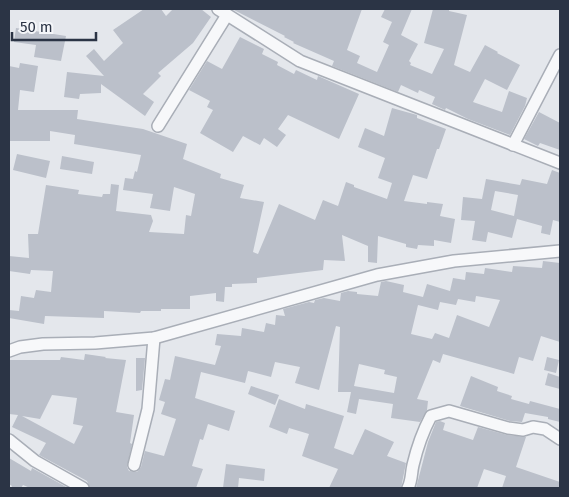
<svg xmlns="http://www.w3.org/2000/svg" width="569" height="497" font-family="'Fira Sans',sans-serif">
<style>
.building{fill:#bbc0ca;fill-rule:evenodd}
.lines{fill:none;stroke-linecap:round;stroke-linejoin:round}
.minor-casing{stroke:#a9aeb7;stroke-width:14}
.minor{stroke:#f7f8fa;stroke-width:11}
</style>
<rect width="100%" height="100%" fill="#e4e7ec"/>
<g class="building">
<path d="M144,9H161L166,16L173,9H201L211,17L193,43L158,73L161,76L143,94L154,102L145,116L101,84V93L80,94L79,99L64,97L67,72L104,76L86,56L94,49L104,61L123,43L113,30Z"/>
<path d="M232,9H362L347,50L360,56L357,63L377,72L389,45L383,42L392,22L381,17L385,9H412L401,35L418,44L409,61L411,63L410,65L432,74L444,49L424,43L433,9H449V11L467,15L454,65L470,72L485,45L498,52L497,53L520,65L507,90L485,79L473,102L502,112L509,91L527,98L525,106L510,135L468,119L446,108L445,110L432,104L435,97L419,90L418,93L401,85L398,92L332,66L334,61L293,43L294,42L284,37L285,36Z"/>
<path d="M16,28L66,36L61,61L34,57L36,45L14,42Z"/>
<path d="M240,37L264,49L262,54L278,62L277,65L294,74L296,70L317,80L318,76L359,94L339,139L288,115L278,129L286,135L277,147L264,138L260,145L243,136L233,152L200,133L213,110L207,107L210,101L189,90L207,61L222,69Z"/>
<path d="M20,63L38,66L34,92L20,90L18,110H78L77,119L143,129L187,144L183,159L221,174L220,178L244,185L240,198L264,202L253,252L258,254L279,204L315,220L323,200L338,206L346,182L354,185V187L387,199L392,183L378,178L385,158L358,147L365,128L384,136L392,108L417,115V118L446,129L439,149H437L427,179L413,175L404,201L427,204V202L443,204L440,216L455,219L451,243L434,240V246L418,245L417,249L406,247V244L378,236L377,263L368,262V246L342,235L345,261L324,260L323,270L257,278V283L232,284V287H225L224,302L216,301V293L190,296V309H161V311H141L140,313L104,311V318L45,316L44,324L9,318V310L19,311L21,296L34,298L36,290L51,292L53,271L31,270L30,274L9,271V256L29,258L28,234H38L46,185L79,190L78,194L102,197L103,194H110L111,184L119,185L116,211L151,215L153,221L149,232L184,234L186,215L191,216L195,194L174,187L170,211L150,208L153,194L123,190L125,178L133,179L135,171L137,172L141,155L74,144L75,135L50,131V141H9V66L19,68Z"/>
<path d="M539,112L560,123V150L540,143L538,146L524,139Z"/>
<path d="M17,154L50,161L46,178L13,170Z"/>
<path d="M62,156L94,162L92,174L60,169Z"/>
<path d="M552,170L560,173V222L553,220L550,235L541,233L542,226L517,219L512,238L488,232L486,242L472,240L475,221L461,220L463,197L482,199L486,179L520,185L522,179L547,184ZM495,191L518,195L514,216L491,210Z"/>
<path d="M543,261L560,263V342L541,336L533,361L519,357L514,374L443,354L440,363L433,360L417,399L428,401L427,410L420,422L391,418L393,404L359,399L356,414L347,412L351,392H338L340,327L336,326L319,390L295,383L300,367L275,362L271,377L248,371L245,383L201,372L195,398L235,411L229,431L208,424L203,440L200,439L192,466L203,469L196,488H90L87,481L39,455L46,443L12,427L18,415L9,414V360H60L61,357L84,360L85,354L106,357L105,358L126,360L116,412L134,415L130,443L132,444L127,467L129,471L137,472L141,467L145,451L164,456L176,419L161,414L165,402L159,400L165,379L170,380L175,356L215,365L221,346L215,345L217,334L241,336L242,328L264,332L266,323L275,325L276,315L285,316L283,309L309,302L314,303L315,300L324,298L340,301L341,293L348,291L357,292V294L378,296L381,282L386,281L404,285L403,292L423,297L427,284L450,291L453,278L465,280L466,272L484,274L485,268L512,272L513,266L542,268ZM476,296L500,300L489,327L457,315L449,338L435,333L432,339L411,334L418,305L438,310L440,302L456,305L458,299L475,302ZM359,364L385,370L384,374L397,377L394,393L354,386ZM52,395L77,398L73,424L83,426L74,444L22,416L40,419Z"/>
<path d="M547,357L559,360L556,373L544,370Z"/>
<path d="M136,358H145L142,390L136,391Z"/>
<path d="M548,373L560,377V389L545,385Z"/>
<path d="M471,376L498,387L497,391L512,396L511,399L529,404L530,401L560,409V422L548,419V417L525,413L522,422L510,421L460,406Z"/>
<path d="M251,386L279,395L275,405L248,394Z"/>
<path d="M279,399L305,409L306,404L344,416L334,448L353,455L365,429L394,442L387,456L406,463L401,488H329L338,469L302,456L309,434L289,428L287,434L269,427Z"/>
<path d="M440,421L445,423L443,430L473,440L478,427L507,435L526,437L516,467L560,482V488H502L506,476L484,469L477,488H416L428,442L436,422Z"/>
<path d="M9,458L31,471L32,468L68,488H30L23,485L21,488H11L12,486L9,484Z"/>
<path d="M226,464L265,469L264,481L239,478L238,488H223Z"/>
</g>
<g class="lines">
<g class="minor-casing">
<g id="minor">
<path d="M218,9L300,61L560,163"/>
<path d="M158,126L227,15"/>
<path d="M513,145L560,55"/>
<path d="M9,351L20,347L43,344L95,343L154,338L377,275L454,261L560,251"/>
<path d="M9,440L35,461L83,488"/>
<path d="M134,465L148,409L154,338"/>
<path d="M408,488C412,480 411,473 413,465C417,448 423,431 431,416L449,411L508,428L523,430L533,427L545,429L560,439"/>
</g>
</g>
<use href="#minor" class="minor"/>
</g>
<rect width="569" height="497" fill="none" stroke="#2b3445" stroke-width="20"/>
<path d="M12 32v8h84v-8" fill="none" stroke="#2b3445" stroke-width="2.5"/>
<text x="20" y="32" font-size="15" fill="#2b3445" stroke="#f4f6f9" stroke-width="4" paint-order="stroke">50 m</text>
</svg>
